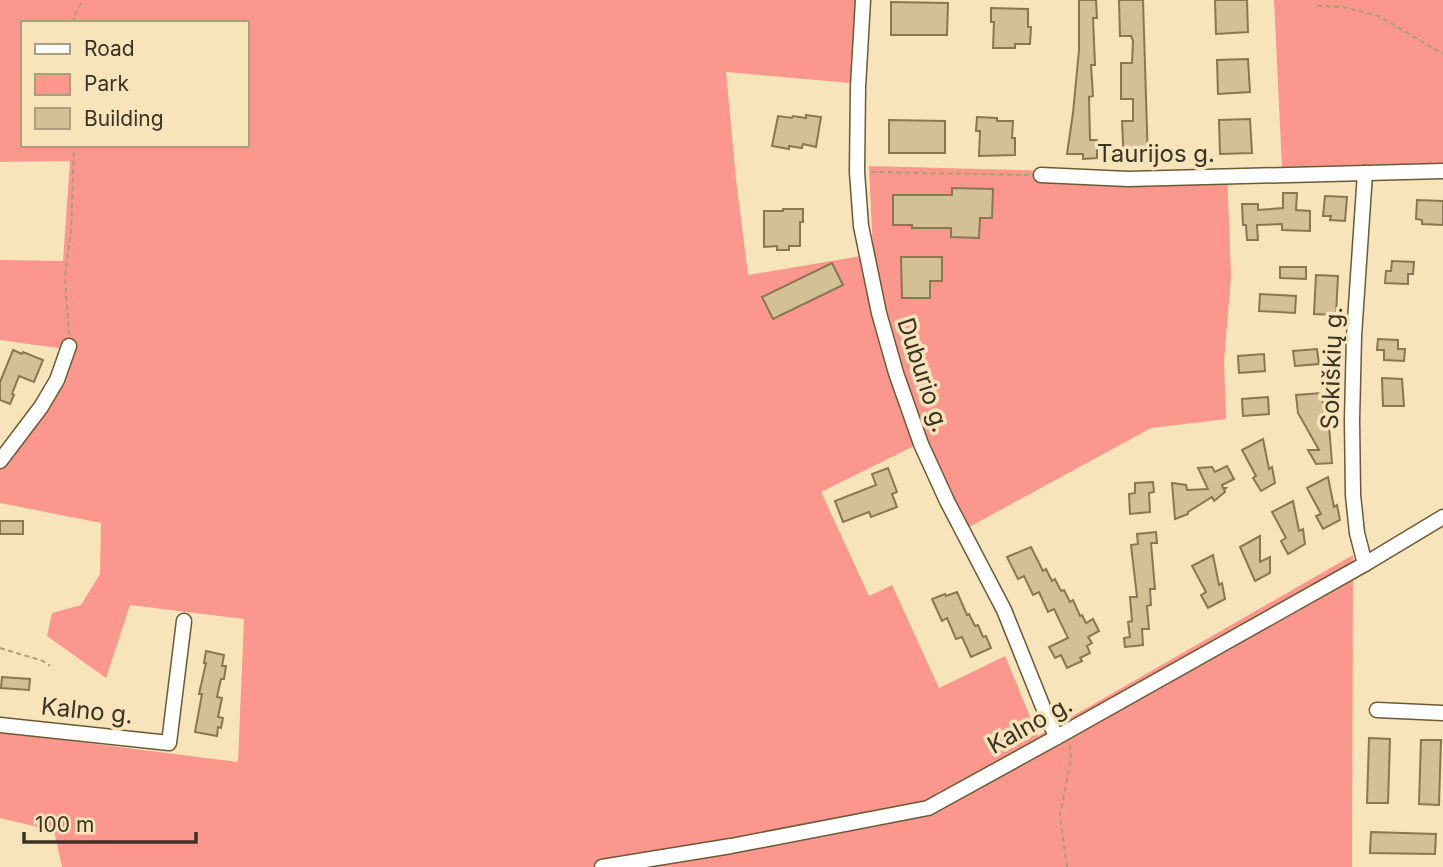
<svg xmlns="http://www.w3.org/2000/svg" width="1443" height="867" font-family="Inter,sans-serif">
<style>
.green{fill:#fb978d;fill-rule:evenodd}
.building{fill:#d3c097;stroke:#887750;stroke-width:2}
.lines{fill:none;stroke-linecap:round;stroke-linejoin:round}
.street-casing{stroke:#6b5a34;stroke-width:17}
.path{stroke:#ab9c7c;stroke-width:2;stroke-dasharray:5 3.5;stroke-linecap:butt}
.street{stroke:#fff;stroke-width:14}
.labels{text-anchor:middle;stroke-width:7;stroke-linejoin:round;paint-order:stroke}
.street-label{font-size:24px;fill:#3b3322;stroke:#f7e4ba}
</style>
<rect width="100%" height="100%" fill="#f7e4ba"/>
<g class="green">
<path d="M0,0H855L850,83L726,72L736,180L748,275L873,254L869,166L1159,174L1227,172L1231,276L1224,361L1226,419L1151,428L958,533L916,445L821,492L869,596L892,585L939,688L1005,656L1038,736L1353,555L1352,867H62L54,831L0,818V732L238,762L244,619L130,605L106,678L47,636L52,613L81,605L100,574L101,523L0,503V470L55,393L72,350L0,340V260L63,261L70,161L0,162ZM23,23H247V145H23Z"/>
<path d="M1274,0H1443V165L1282,168Z"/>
</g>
<g class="building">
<path d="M1079,0H1096L1097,18H1093L1095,65H1091L1093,96L1089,97L1090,140H1097V158L1083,159V154H1067L1073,113L1079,50Z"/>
<path d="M1119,0H1143L1148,162L1124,163L1122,121H1133V99H1121V63H1132L1133,41L1131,36H1120Z"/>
<path d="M1215,0H1247L1248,32L1216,34Z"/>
<path d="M891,2L948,3L947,35H891Z"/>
<path d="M991,8L1028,9V27H1031L1030,44H1015V48H993L994,22H991Z"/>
<path d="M1248,59L1250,92L1218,94L1217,60Z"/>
<path d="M806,115L821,117L816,147L803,144L802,148L789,146V149L772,146L778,116L792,118L793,116L806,118Z"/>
<path d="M977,117L997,118V121H1013L1012,138H1015V155L979,156L980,131H976Z"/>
<path d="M1250,119L1252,153L1220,154L1219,120Z"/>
<path d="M889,120L945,121V153H889Z"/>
<path d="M952,188L993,189L992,218H980L979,238L951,237V228H912V225H893V195H952Z"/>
<path d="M1283,193H1297L1296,210L1310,211V231L1282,230V224L1257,225L1258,240H1247L1246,225H1243L1242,204H1258V210L1283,208Z"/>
<path d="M1325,196L1347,197L1345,221L1330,220L1331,216H1323Z"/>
<path d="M1417,200L1443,201V225L1422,224V220L1416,219Z"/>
<path d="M783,209H803V222H800V246H789V250H777V246L764,247V211H783Z"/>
<path d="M901,257H942V281H930V298H902Z"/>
<path d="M1392,261L1414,262L1413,274H1408V284L1385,283L1386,271H1391Z"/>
<path d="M832,263L843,285L773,319L762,297Z"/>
<path d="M1280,267H1306V279L1280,278Z"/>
<path d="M1316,275L1338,276L1336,315L1314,314Z"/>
<path d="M1260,294L1296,296L1295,313L1259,311Z"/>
<path d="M1378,339L1398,340V349H1405L1404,361L1384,360V350H1377Z"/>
<path d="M1317,349L1319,364L1295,366L1293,351Z"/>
<path d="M13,350L22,354L23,352L43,360L34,382L19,376L12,394L14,395L10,404L0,400V382Z"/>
<path d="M1264,354L1265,371L1239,373L1238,356Z"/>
<path d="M1382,378L1402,379L1404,406H1383Z"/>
<path d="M1322,393L1325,426H1329L1332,463L1316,464L1308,450H1319L1298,413L1296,395Z"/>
<path d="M1268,397L1269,414L1243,416L1242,399Z"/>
<path d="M1263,439L1269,469L1272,467L1275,483L1261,491L1253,478L1256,476L1242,450Z"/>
<path d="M1227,466L1234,479L1222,485L1223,488H1226L1224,490L1225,492L1214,501L1212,497L1188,512V514L1175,519L1172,483L1186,485L1187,490L1208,489L1198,468L1212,467L1215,472Z"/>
<path d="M888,468L897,492L892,494L897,507L871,517L869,512L843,522L835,501L876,485L872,474Z"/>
<path d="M1328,477L1334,507L1337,505L1340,520L1323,529L1316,516L1321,514L1307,488Z"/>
<path d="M1153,482L1154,492L1149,493L1150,512L1130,514L1129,494L1135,493V483Z"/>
<path d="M1293,501L1299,531L1303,529L1305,544L1288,554L1281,541L1286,538L1272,512Z"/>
<rect x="0" y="521" width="23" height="13"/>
<path d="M1156,532L1157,543H1151L1155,589H1150L1151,605L1147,606L1149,629H1142L1143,645L1125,647L1124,638L1130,637L1128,622L1132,621L1130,597H1137L1131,545L1138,544L1137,534Z"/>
<path d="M1260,536V562L1270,557V573L1255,581L1240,547Z"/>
<path d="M1031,547L1043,571L1046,569L1052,581L1055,579L1061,591L1064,590L1070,602L1073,600L1080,616L1082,615L1086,623L1093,619L1099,631L1088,637L1092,643L1087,646L1090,653L1080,658L1082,661L1067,668L1061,655L1055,658L1049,647L1068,638L1054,609L1048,612L1039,592L1033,595L1024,576L1018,579L1007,557Z"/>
<path d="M1213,555L1219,585L1222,583L1225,599L1208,608L1201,595L1206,592L1192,566Z"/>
<path d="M957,592L967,615L969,614L975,626L978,625L983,637L986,636L991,648L971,657L962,637L956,639L947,618L942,621L932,599L945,594L946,596Z"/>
<path d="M206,651L224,655L222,666H226L224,679H221L217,697L222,698L218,717L223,718L221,728L218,727L217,736L195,732L202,694H199L206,663H204Z"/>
<path d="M2,677L30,679L29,690L1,688Z"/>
<path d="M1369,738L1390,739L1388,803H1367Z"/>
<path d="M1421,740H1441L1439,805L1419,804Z"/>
<path d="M1371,832L1436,834L1435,854L1370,853Z"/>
</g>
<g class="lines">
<g class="street-casing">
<g id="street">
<path d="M863,0L858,87L857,172L861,226L879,313L896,373L921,444L947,501L1004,610L1049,722L1057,737"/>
<path d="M1041,175L1128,179L1443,171"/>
<path d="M0,461L41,407L57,380L69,346"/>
<path d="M1365,564L1357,533L1353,495L1352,420L1354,336L1365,173"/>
<path d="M1377,710L1443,713"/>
<path d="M0,725L169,743L184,621"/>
<path d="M602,867L731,846L928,808L1057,737L1365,564L1443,517"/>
</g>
</g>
<g class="path">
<path d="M1317,6L1343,7L1379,16L1443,54"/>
<path d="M74,23V16L83,0"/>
<path d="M871,172L1029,175"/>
<path d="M69,335L65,277L71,232L74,145"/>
<path d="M0,648L43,661L50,666"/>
<path d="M1067,867L1060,816L1071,759L1070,744"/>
</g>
<use href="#street" class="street"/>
</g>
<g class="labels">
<g class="street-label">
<text x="1156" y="162">Taurijos g.</text>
<text transform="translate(1332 368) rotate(-88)" y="8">Sokiškių g.</text>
<text transform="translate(923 375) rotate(72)" y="8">Duburio g.</text>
<text transform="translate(87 711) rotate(6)" y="8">Kalno g.</text>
<text transform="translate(1030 725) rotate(-29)" y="8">Kalno g.</text>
</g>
</g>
<rect x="21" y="21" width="228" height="126" fill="#f7e4ba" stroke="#ac9d7d" stroke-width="2"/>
<rect x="35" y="44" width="35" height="10" fill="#ffffff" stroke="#ac9d7d" stroke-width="2"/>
<text x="84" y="56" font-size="21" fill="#3b3322">Road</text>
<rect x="35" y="74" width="35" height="21" fill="#fb978d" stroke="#ac9d7d" stroke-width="2"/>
<text x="84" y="91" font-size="21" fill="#3b3322">Park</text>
<rect x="35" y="108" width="35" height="21" fill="#d3c097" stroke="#ac9d7d" stroke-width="2"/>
<text x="84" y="126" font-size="21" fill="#3b3322">Building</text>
<path d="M24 832v10h172v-10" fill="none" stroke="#3b3322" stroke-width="3.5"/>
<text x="35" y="832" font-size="21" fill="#3b3322" stroke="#f7e4ba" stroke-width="5" paint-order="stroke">100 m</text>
</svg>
